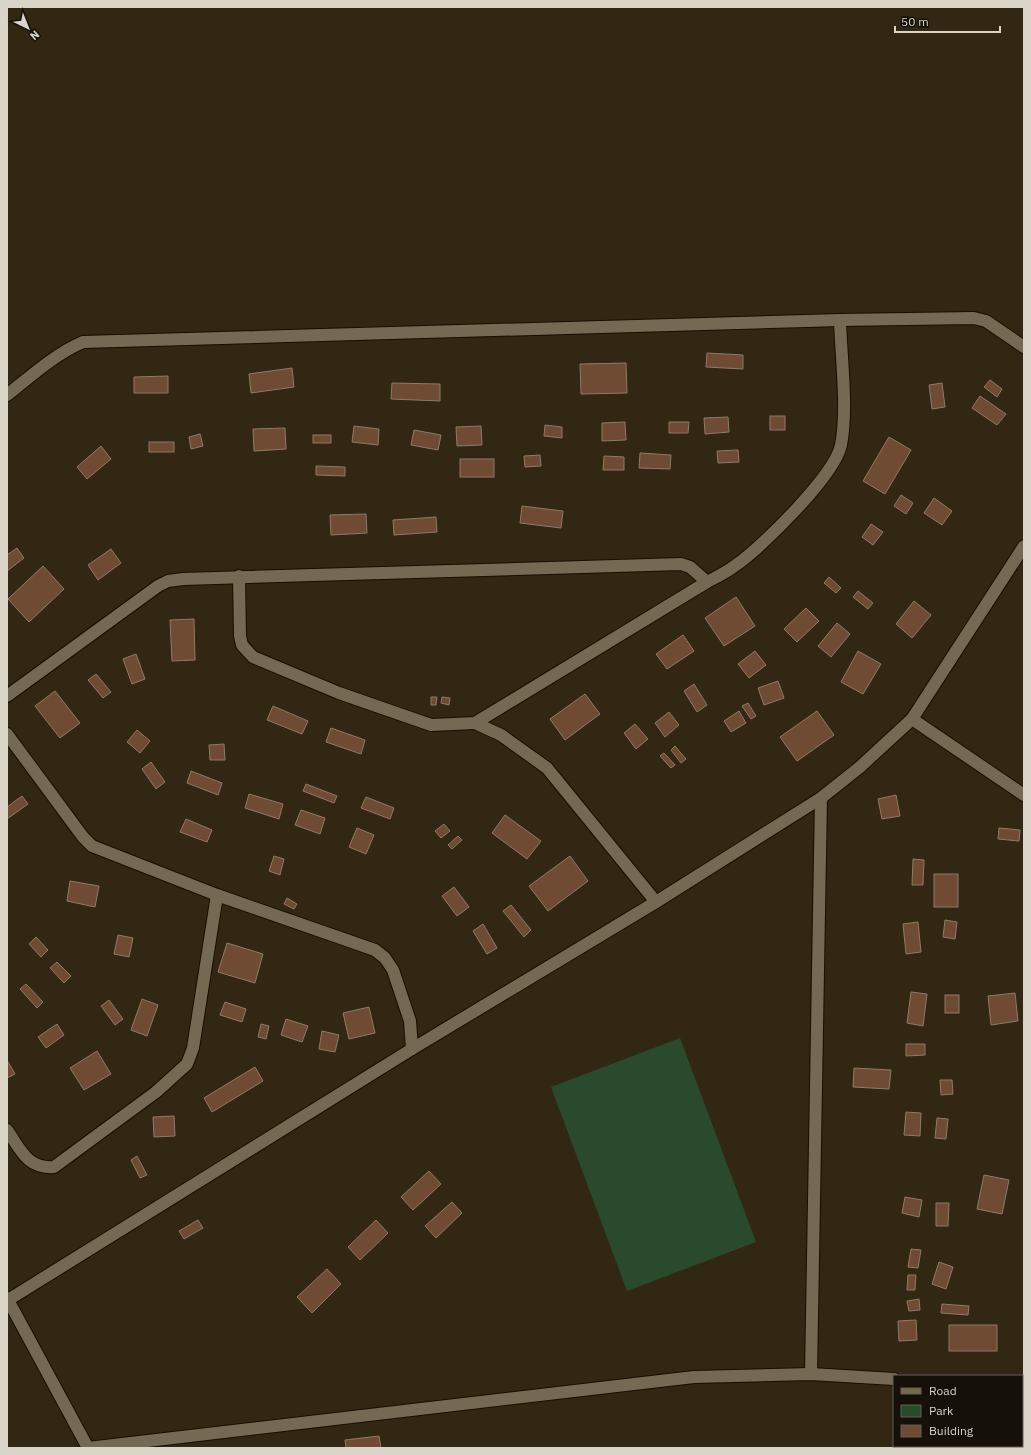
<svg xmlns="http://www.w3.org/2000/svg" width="1031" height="1455" font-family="'IBM Plex Sans',sans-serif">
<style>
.green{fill:#2a4a2e}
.building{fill:#704b33;stroke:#90796b}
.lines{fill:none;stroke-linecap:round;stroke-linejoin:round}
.street-casing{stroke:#180f00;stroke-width:14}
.street{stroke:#746953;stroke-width:12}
</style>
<rect width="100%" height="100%" fill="#312713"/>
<path class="green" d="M680,1038L756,1242L627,1291L551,1087Z"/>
<g class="building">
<path d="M707,353L743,355V369L706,367Z"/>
<path d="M626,363L627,393L581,394L580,364Z"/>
<path d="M292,368L294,387L251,393L249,374Z"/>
<path d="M168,376V393H134V377Z"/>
<path d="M990,380L1002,389L997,397L984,387Z"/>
<path d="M392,383L440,384V401L391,399Z"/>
<path d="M942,383L945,407L932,409L929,385Z"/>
<path d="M980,396L1006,414L997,425L972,408Z"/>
<rect x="770" y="416" width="15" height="14"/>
<path d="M728,417L729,432L705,434L704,418Z"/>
<path d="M625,422L626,440L602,441V423Z"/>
<path d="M669,422H689L688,433H669Z"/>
<path d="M545,425L562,427V438L544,436Z"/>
<path d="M354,426L379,429L378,445L352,442Z"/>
<path d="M481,426L482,445L457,446L456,427Z"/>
<path d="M285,428L286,449L254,451L253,429Z"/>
<path d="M414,430L441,435L438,450L411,445Z"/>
<path d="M200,434L203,446L191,449L189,437Z"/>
<rect x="313" y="435" width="18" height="8"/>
<path d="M889,437L911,450L885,494L863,481Z"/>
<rect x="149" y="442" width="25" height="10"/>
<path d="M101,446L111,459L87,479L77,467Z"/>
<path d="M738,450L739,462L718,463L717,451Z"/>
<path d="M640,453L671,455L670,469L639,468Z"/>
<path d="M540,455L541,466L525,467L524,456Z"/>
<path d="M604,456L624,457V470H603Z"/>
<rect x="460" y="459" width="34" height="18"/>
<path d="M316,466L345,467V476L316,475Z"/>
<path d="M901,495L913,503L906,514L894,506Z"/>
<path d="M934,498L952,511L942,525L924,513Z"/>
<path d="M522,506L563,511L561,528L520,523Z"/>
<path d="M366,514L367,533L331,535L330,515Z"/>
<path d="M436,517L437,532L394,535L393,520Z"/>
<path d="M871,524L883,532L873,545L862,537Z"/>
<path d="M17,548L24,558L7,571V555Z"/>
<path d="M111,549L121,563L98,580L88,565Z"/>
<path d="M43,566L64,589L29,622L8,599Z"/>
<path d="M829,577L841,588L836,593L824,583Z"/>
<path d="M858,591L873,603L868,609L853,597Z"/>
<path d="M736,597L755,626L724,646L705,618Z"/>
<path d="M914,601L931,615L912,638L896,624Z"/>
<path d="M806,608L819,621L797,642L784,629Z"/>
<path d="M194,619L195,660L172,661L170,620Z"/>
<path d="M837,623L850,634L831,657L818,646Z"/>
<path d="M683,635L694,651L667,669L656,654Z"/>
<path d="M755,651L766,665L749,678L738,664Z"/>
<path d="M858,651L881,664L863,694L841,682Z"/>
<path d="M136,654L145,679L132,684L123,659Z"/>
<path d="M96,674L111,692L103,698L88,680Z"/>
<path d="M778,681L784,698L764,705L758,688Z"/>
<path d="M694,684L707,705L697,712L684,691Z"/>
<path d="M55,691L80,723L60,738L35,706Z"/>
<path d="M585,694L600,714L565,740L550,719Z"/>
<path d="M431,697H437L436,705H431Z"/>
<path d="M442,697L450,698L449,705L441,703Z"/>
<path d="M748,703L756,716L751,719L742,706Z"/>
<path d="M273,706L308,721L302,734L267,720Z"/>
<path d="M739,711L746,723L731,732L724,721Z"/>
<path d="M817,711L834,735L797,761L780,737Z"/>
<path d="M669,712L679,725L665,737L655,723Z"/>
<path d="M635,724L648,739L636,749L624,733Z"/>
<path d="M331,728L365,740L361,754L326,742Z"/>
<path d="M137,730L150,741L140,753L127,742Z"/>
<path d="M224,744L225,760H210L209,745Z"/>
<path d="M675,746L686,759L681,763L671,750Z"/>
<path d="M664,753L675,765L671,768L660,756Z"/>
<path d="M151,762L165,782L156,789L142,769Z"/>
<path d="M191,771L222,783L218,795L187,783Z"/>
<path d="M306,784L337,796L334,803L303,791Z"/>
<path d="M249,794L283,804L279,819L245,808Z"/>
<path d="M896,795L900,816L882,819L878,799Z"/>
<path d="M22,796L28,804L7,819V807Z"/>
<path d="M366,797L394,808L390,819L361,808Z"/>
<path d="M301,810L325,818L320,834L295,825Z"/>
<path d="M505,815L541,841L527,859L492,833Z"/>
<path d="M186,819L212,830L207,842L180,832Z"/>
<path d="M444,824L450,831L441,838L435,831Z"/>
<path d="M357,828L374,835L366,854L349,847Z"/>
<path d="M999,828L1020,830L1019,841L998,839Z"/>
<path d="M458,836L462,840L452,849L448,845Z"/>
<path d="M274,856L284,859L280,875L269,871Z"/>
<path d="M570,856L588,881L548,911L529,886Z"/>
<path d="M913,859L924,860L923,885H912Z"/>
<rect x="934" y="874" width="24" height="33"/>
<path d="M70,881L99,886L95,907L67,901Z"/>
<path d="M454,887L469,907L457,916L442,896Z"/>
<path d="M287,898L297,904L294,909L284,904Z"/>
<path d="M511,905L531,930L524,937L503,911Z"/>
<path d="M945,920L957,922L955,939L943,937Z"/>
<path d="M918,922L921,952L906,954L903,924Z"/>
<path d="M483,924L497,948L487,954L473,931Z"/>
<path d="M118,935L133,938L129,957L114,954Z"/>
<path d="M36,937L48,950L41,957L29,944Z"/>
<path d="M227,943L263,954L255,983L218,972Z"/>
<path d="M57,962L71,976L64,983L50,968Z"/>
<path d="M26,984L43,1002L37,1008L20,989Z"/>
<path d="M911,992L927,994L923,1026L907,1023Z"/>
<path d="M1015,993L1018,1021L991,1025L988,996Z"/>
<rect x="945" y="995" width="14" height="18"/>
<path d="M142,999L158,1005L147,1036L131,1030Z"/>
<path d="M109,1000L123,1019L115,1025L101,1006Z"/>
<path d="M225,1002L246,1009L242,1022L220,1015Z"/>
<path d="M369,1007L375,1033L349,1039L343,1013Z"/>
<path d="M286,1019L308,1026L302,1042L281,1035Z"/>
<path d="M57,1024L64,1035L46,1048L38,1037Z"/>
<path d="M261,1024L269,1026L266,1039L258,1037Z"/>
<path d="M322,1031L339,1035L335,1052L319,1049Z"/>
<path d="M906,1044H925V1055L906,1056Z"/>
<path d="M97,1051L111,1074L84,1090L70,1068Z"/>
<path d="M7,1060L15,1074L7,1078Z"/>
<path d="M255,1067L263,1081L212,1112L204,1098Z"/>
<path d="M854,1068L891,1070L889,1089L853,1087Z"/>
<path d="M940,1080H952L953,1094L941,1095Z"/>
<path d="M906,1112L921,1113L920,1136L904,1135Z"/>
<path d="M174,1116L175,1136L154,1137L153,1117Z"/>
<path d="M937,1118L948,1119L946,1139L935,1138Z"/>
<path d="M137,1156L147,1175L140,1178L131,1160Z"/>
<path d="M429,1171L441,1184L413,1210L401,1197Z"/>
<path d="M984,1175L1009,1180L1002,1214L977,1209Z"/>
<path d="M905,1197L922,1200L919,1217L902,1213Z"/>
<path d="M452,1202L462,1213L436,1238L425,1226Z"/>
<path d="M936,1203H949L948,1226H936Z"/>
<path d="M198,1220L203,1228L184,1239L179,1231Z"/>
<path d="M376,1220L388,1233L360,1260L348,1247Z"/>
<path d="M911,1249L921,1250L918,1268L908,1267Z"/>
<path d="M939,1262L953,1267L946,1289L932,1284Z"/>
<path d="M327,1269L341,1284L312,1313L297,1297Z"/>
<path d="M908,1275H916L915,1290H907Z"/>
<path d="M919,1299L920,1310L909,1311L907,1301Z"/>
<path d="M942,1304L969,1306L968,1315L941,1313Z"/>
<path d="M916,1320L917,1340L899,1341L898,1321Z"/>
<rect x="949" y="1325" width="48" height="26"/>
<path d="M379,1436L381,1448H346L345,1440Z"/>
</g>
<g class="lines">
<g class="street-casing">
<g id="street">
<path d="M7,395C31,376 55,354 83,342L840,320L974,318L986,321L1024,347"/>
<path d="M239,576L240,636L242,645L253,657L339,693L431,725L475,723L707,582C717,577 727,572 736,565C762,547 835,475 841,445C848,409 841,357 840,320"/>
<path d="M7,696L158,586L168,581L183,579L681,564L690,567L707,582"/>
<path d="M912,719L1024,795"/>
<path d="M475,723L501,735L547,768L656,902"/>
<path d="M7,734L83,837L92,846L217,895L375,950L385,958L393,970L410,1021L412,1049"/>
<path d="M7,1130C21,1150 27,1169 54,1167L156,1092L187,1064L193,1048L217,895"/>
<path d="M7,1298L88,1448"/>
<path d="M8,1300L412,1049L656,902L821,798L860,767L912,719L1024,546"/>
<path d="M811,1374L821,798"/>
<path d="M1022,1386H1024"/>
<path d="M1022,1400L1024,1395"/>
<path d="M88,1448L694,1377L811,1374L894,1379"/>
<path d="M1015,1448V1446"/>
</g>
</g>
<use href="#street" class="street"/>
</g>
<rect width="1031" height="1455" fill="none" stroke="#dbd5c9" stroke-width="16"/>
<rect x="893" y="1375" width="130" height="72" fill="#151008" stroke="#645f55"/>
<rect x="901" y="1388" width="20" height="6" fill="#746953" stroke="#645f55"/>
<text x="929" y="1395" font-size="12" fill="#dbd5c9">Road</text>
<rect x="901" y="1405" width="20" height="12" fill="#2a4a2e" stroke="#645f55"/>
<text x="929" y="1415" font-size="12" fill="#dbd5c9">Park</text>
<rect x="901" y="1425" width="20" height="12" fill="#704b33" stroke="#645f55"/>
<text x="929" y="1435" font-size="12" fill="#dbd5c9">Building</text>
<g transform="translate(28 28) rotate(137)" stroke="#151008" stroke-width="3" paint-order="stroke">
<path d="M0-3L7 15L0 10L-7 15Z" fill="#dbd5c9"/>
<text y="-6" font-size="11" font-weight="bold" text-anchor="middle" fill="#dbd5c9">N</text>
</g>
<path d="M895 26v6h105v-6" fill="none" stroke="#dbd5c9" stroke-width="2"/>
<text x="901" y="26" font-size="12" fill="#dbd5c9" stroke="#151008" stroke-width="3" paint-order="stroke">50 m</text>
</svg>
